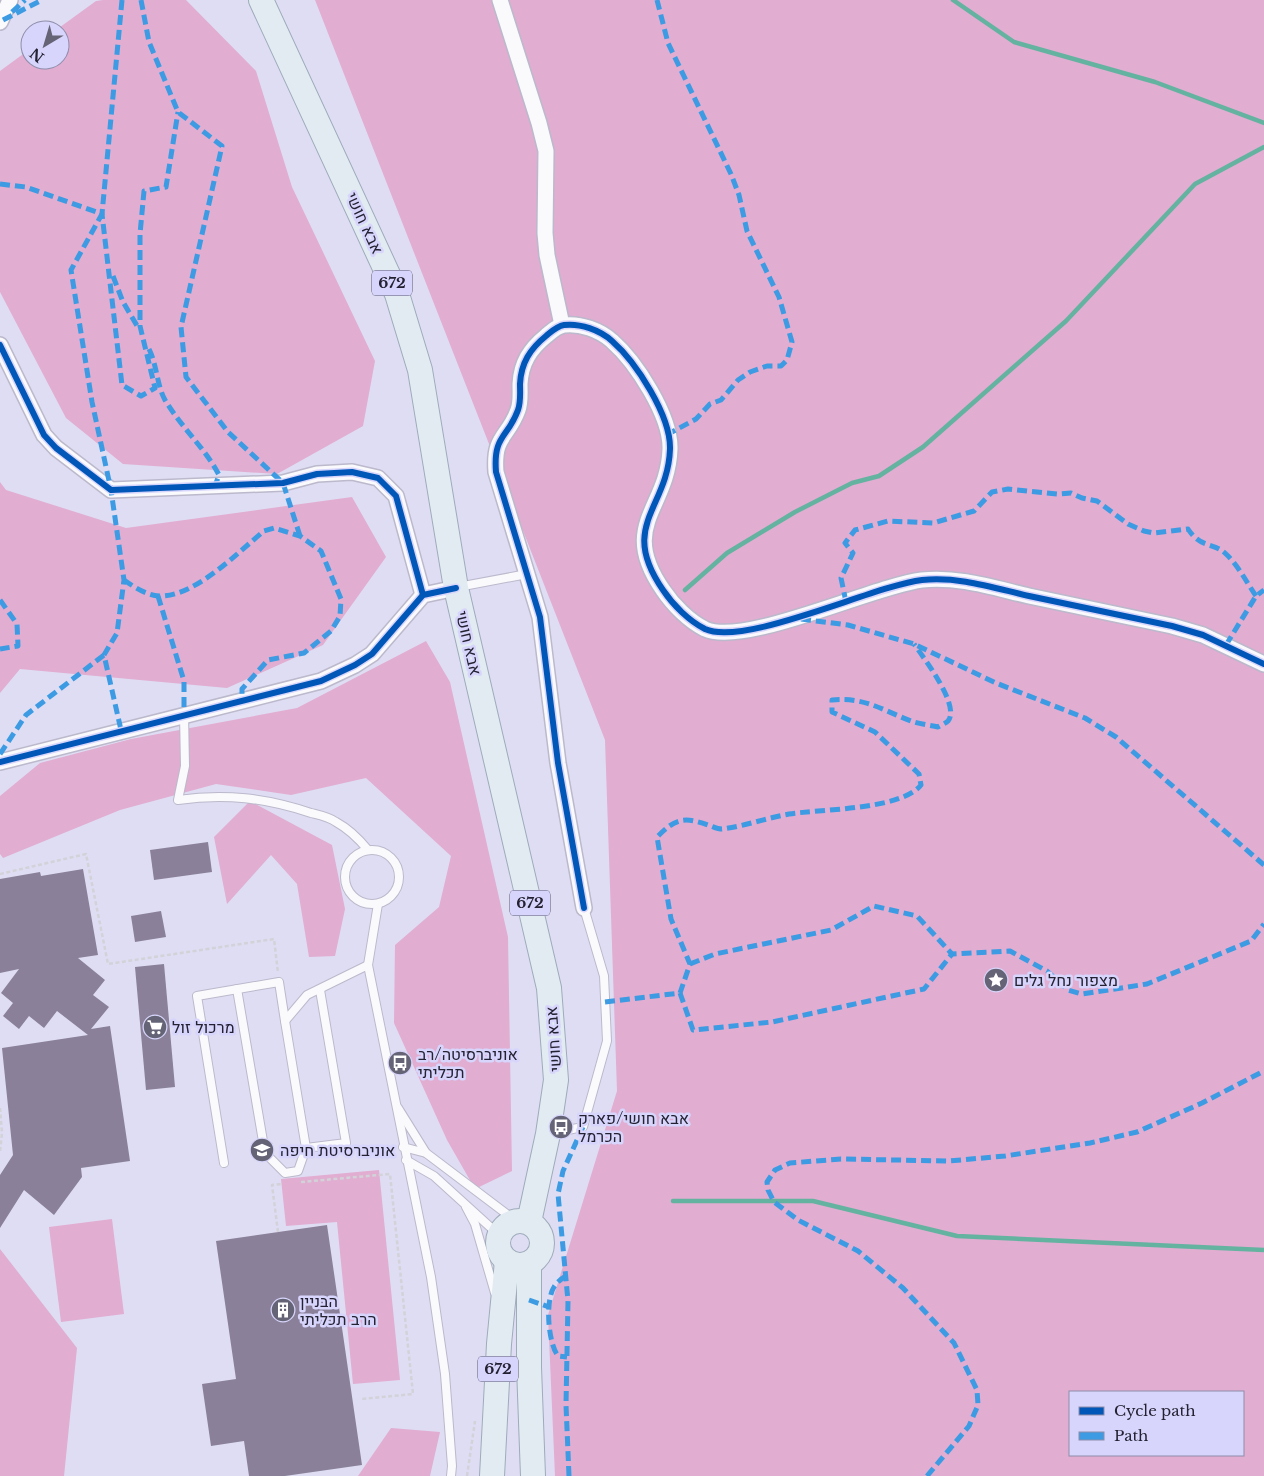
<svg xmlns="http://www.w3.org/2000/svg" width="1264" height="1476" font-family="'Libre Baskerville',Heebo,serif">
<style>
.green{fill:#e1add1;fill-rule:evenodd}
.lines{fill:none;stroke-linecap:round;stroke-linejoin:round}
.stream{stroke:#64b2a0;stroke-width:4.5}
.building{fill:#8a809a}
.lane-casing{stroke:#bbb9cb;stroke-width:10}
.street-casing{stroke:#bbb9cb;stroke-width:18}
.primary-casing{stroke:#9eabbb;stroke-width:26}
.path{stroke:#d2d2d8;stroke-width:2.5;stroke-dasharray:4 2.5;stroke-linecap:butt}
.lane{stroke:#fafafd;stroke-width:8}
.street{stroke:#fafafd;stroke-width:15}
.primary{stroke:#e2ebf1;stroke-width:24}
.quiet{stroke:#3c9be2;stroke-width:5;stroke-dasharray:10 5;stroke-linecap:butt}
.cycleway-casing{stroke:#d7d5fb;stroke-width:9}
.cycleway{stroke:#0057b8;stroke-width:6}
.labels{text-anchor:middle;stroke-width:5;stroke-linejoin:round;paint-order:stroke}
.shield{fill:#d7d5fb;stroke:#59576e;stroke-width:1}
.shield-label{font-size:15px;font-weight:bold;fill:#232132}
.street-label{font-size:16px;fill:#232132;stroke:#d7d5fb}
.poi-label{font-size:16px;fill:#232132;stroke:#d7d5fb;text-anchor:start}
</style>
<rect width="100%" height="100%" fill="#dfddf3"/>
<g class="green">
<path d="M103,0H186L256,71L292,187L375,361L363,426L277,474L123,464L66,418L0,292V71L30,49V60H60V30H56L96,1Z"/>
<path d="M315,0H1264V1476H555L548,1315L617,1091L605,740ZM1070,1392H1243V1455H1070Z"/>
<path d="M0,482L6,490L126,528L352,497L386,557L323,645L227,688L20,669L0,693Z"/>
<path d="M426,641L450,682L508,937L512,1171L475,1189L447,1140L394,1023L395,945L439,907L451,856L366,778L291,795L216,784L120,810L3,858L0,854V796L40,763L131,739L297,708Z"/>
<path d="M250,801L332,845L345,909L335,956L309,957L297,884L271,855L227,904L214,837Z"/>
<path d="M379,1170L400,1380L353,1384L337,1222L286,1226L281,1179Z"/>
<path d="M112,1219L124,1314L61,1322L49,1227Z"/>
<path d="M0,1249L77,1348L64,1476H0Z"/>
<path d="M391,1428L440,1432L430,1476H358Z"/>
</g>
<g class="lines">
<g class="stream">
<path d="M953,0L1014,42L1155,82L1264,123"/>
<path d="M685,590L727,553L795,512L852,483L879,476L923,447L1066,321L1195,184L1264,147"/>
<path d="M673,1201H813L957,1236L1264,1250"/>
</g>
</g>
<g class="building">
<path d="M208,842L212,872L154,880L150,850Z"/>
<path d="M83,869L98,955L78,958L105,980L93,995L109,1007L91,1029L110,1026L130,1161L81,1168L82,1177L54,1215L24,1190L0,1228V1175L13,1155L2,1048L88,1035L57,1011L44,1028L29,1016L19,1029L3,1016L13,1003L1,993L19,969L0,973V879L40,872L41,876Z"/>
<path d="M161,911L166,937L135,942L131,916Z"/>
<path d="M164,964L175,1087L146,1090L135,967Z"/>
<path d="M327,1225L362,1465L285,1476H249L244,1441L211,1446L202,1384L236,1379L216,1241Z"/>
</g>
<g class="lines">
<g class="lane-casing">
<g id="lane">
<path d="M458,587L527,574"/>
<path d="M184,714L185,766L178,800C225,793 266,798 311,813C319,815 329,817 336,822C349,829 359,839 368,850"/>
<circle cx="372" cy="877" r="27"/>
<path d="M378,904L368,965L431,1277L445,1374L452,1466L451,1476"/>
<path d="M237,989L265,1153L285,1173L298,1171L306,1148L285,1021"/>
<path d="M398,1108L426,1153"/>
<path d="M552,1133L583,1127L607,1041L604,976L584,908"/>
<path d="M403,1147L426,1153L516,1221"/>
<path d="M306,1148L346,1143L320,990"/>
<path d="M406,1160L434,1176L499,1235"/>
<path d="M224,1163L197,996L279,982L285,1021L307,995L368,965"/>
<path d="M466,1207L475,1224L495,1293"/>
</g>
</g>
<g class="street-casing">
<g id="street">
<path d="M500,0L539,123L546,151L545,233L547,255L562,325"/>
<path d="M0,22L10,0"/>
<path d="M0,345L44,435L56,448L111,490L283,483L317,474L352,472L378,478L396,496L423,595"/>
<path d="M0,762L321,681L355,665L372,654L423,595L456,588"/>
<path d="M584,908L558,763L540,617L496,472C493,435 508,438 518,410C521,402 520,393 520,384C521,363 530,349 546,336C552,331 557,326 564,325C580,323 600,330 612,341C636,362 671,416 670,449C668,509 618,525 663,590C673,605 689,621 705,629C745,647 873,586 922,580C958,576 994,588 1029,596C1077,606 1125,616 1172,626L1203,635L1264,664"/>
</g>
</g>
<g class="primary-casing">
<g id="primary">
<path d="M261,0L397,294L420,370L456,588L549,988L556,1080L548,1134L529,1222"/>
<circle cx="520" cy="1243" r="22"/>
<path d="M529,1265V1367L533,1476"/>
<path d="M492,1476L499,1344L507,1261"/>
</g>
</g>
<g class="path">
<path d="M0,874L86,854L108,964L274,939L278,973"/>
<path d="M0,1108L2,1133L0,1152"/>
<path d="M301,1182L390,1174L413,1394L361,1399"/>
<path d="M278,1232L272,1185L283,1184"/>
<path d="M467,1476L475,1421"/>
</g>
<use href="#lane" class="lane"/>
<use href="#street" class="street"/>
<use href="#primary" class="primary"/>
<g class="quiet">
<path d="M122,0L102,214L122,385L141,396L155,388L140,326V234L144,191L166,187L178,112"/>
<path d="M141,0L149,42L178,112L222,146L181,327L186,377L228,432L283,483L300,536"/>
<path d="M657,0L668,43L731,174L739,195L747,231L779,297L792,342L787,360L781,366H767L750,372L738,380L721,400L710,404L696,419L670,433"/>
<path d="M12,12L25,0"/>
<path d="M3,20L42,0"/>
<path d="M0,184L26,187L102,214L71,270L92,402L111,490L124,580L117,633L104,655L121,730"/>
<path d="M113,276L123,302L139,329"/>
<path d="M149,349C157,365 157,386 165,400C181,427 205,448 219,475L215,486"/>
<path d="M124,580C134,587 146,595 159,596C195,597 237,553 264,531L274,528L300,536L321,551L341,599L340,616L331,631L304,653L268,660L242,689V700"/>
<path d="M158,596L184,681V714"/>
<path d="M0,600L17,624L18,646L0,649"/>
<path d="M846,602L841,578L853,553L845,543L855,530L888,521L933,523L974,511L992,492L1008,489L1057,494L1071,493L1082,498L1097,501L1128,524L1144,531L1154,533L1188,529C1201,549 1214,542 1226,554C1238,565 1247,583 1256,596"/>
<path d="M801,619L848,625L914,644L996,683L1085,718L1116,737L1264,865"/>
<path d="M1226,645L1256,596L1264,590"/>
<path d="M0,754L26,715L104,655"/>
<path d="M690,964L715,954L831,930L874,906L917,916L952,954L1010,951L1047,971L1068,990L1082,994L1147,984L1251,941L1264,924"/>
<path d="M680,993L693,1030L772,1022L924,989L952,954"/>
<path d="M605,1002L680,993L690,964L671,919L657,837C675,819 683,816 708,825C712,826 717,829 722,829C745,826 767,818 789,814C821,809 901,810 921,785L919,774L875,732L832,712V700C865,697 882,710 911,721C919,724 929,725 938,727C941,725 946,723 948,721C961,706 923,657 914,644"/>
<path d="M566,1276C561,1279 557,1282 554,1287C545,1301 548,1343 558,1356L567,1357"/>
<path d="M529,1300L549,1307"/>
<path d="M569,1476L566,1405L568,1301L558,1194L563,1171L583,1127"/>
<path d="M927,1476L969,1426L978,1405L977,1390L954,1343L903,1288L858,1251L798,1220L774,1202L768,1190L767,1182L775,1170L790,1163L841,1159L949,1161L1005,1156L1090,1143L1137,1132L1202,1103L1264,1071"/>
</g>
<g class="cycleway-casing">
<g id="cycleway">
<path d="M0,345L44,435L56,448L111,490L283,483L317,474L352,472L378,478L396,496L423,595"/>
<path d="M0,762L321,681L355,665L372,654L423,595L456,588"/>
<path d="M584,908L558,763L540,617L496,472C493,435 508,438 518,410C521,402 520,393 520,384C521,363 530,349 546,336C552,331 557,326 564,325C580,323 600,330 612,341C636,362 671,416 670,449C668,509 618,525 663,590C673,605 689,621 705,629C745,647 873,586 922,580C958,576 994,588 1029,596C1077,606 1125,616 1172,626L1203,635L1264,664"/>
</g>
</g>
<use href="#cycleway" class="cycleway"/>
</g>
<defs>
<g id="sight-disc" transform="scale(1.25)"><circle r="9.5" fill="#656376" stroke="#d7d5fb"/><path d="M0-6L1.8-2.2L6-1.7L2.9 1.2L3.7 5.4L0 3.3L-3.7 5.4L-2.9 1.2L-6-1.7L-1.8-2.2Z" fill="#fff"/></g>
<g id="supermarket-disc" transform="scale(1.25)"><circle r="9.5" fill="#656376" stroke="#d7d5fb"/><path d="M-6-5.5h2.5l.6 2H6L4.5 2H-2.5L-4.4-4H-6ZM-1.5 3.2a1.3 1.3 0 1 0 .1 0ZM3 3.2a1.3 1.3 0 1 0 .1 0Z" fill="#fff"/></g>
<g id="bus-disc" transform="scale(1.25)"><circle r="9.5" fill="#656376" stroke="#d7d5fb"/><path d="M-5-6H5V4H4V6H2V4H-2V6H-4V4H-5ZM-3.5-4V0h7V-4ZM-3.5 1.2v1.5H-2V1.2ZM2 1.2v1.5H3.5V1.2Z" fill="#fff"/></g>
<g id="university-disc" transform="scale(1.25)"><circle r="9.5" fill="#656376" stroke="#d7d5fb"/><path d="M0-5L7-2L0 1L-7-2ZM-4 1L0 2.5L4 1V4Q0 6-4 4Z" fill="#fff"/></g>
<g id="building-disc" transform="scale(1.25)"><circle r="9.5" fill="#656376" stroke="#d7d5fb"/><path d="M-4-6H4V6H1V3H-1V6H-4ZM-2.5-4.3h1.7v1.8h-1.7ZM.8-4.3h1.7v1.8H.8ZM-2.5-1h1.7V.8h-1.7ZM.8-1h1.7V.8H.8Z" fill="#fff"/></g>
</defs>
<g fill-rule="evenodd">
<use href="#sight-disc" x="996" y="980"/>
<use href="#supermarket-disc" x="155" y="1027"/>
<use href="#bus-disc" x="400" y="1063"/>
<use href="#bus-disc" x="561" y="1127"/>
<use href="#university-disc" x="262" y="1150"/>
<use href="#building-disc" x="283" y="1310"/>
</g>
<g class="labels">
<g class="shield">
<rect x="372" y="270.5" width="40" height="25" rx="4"/>
<rect x="510" y="890.5" width="40" height="25" rx="4"/>
<rect x="478" y="1356.5" width="40" height="25" rx="4"/>
</g>
<g class="shield-label">
<text x="392" y="288">672</text>
<text x="530" y="908">672</text>
<text x="498" y="1374">672</text>
</g>
<g class="street-label">
<text transform="translate(365 223) rotate(65)" y="6">אבא חושי</text>
<text transform="translate(469 643) rotate(77)" y="6">אבא חושי</text>
<text transform="translate(553 1039) rotate(-94)" y="6">אבא חושי</text>
</g>
<g class="poi-label">
<text x="1014" y="986">מצפור נחל גלים</text>
<text x="172" y="1033">מרכול זול</text>
<text x="418" y="1060">אוניברסיטה/רב<tspan x="418" dy="18">תכליתי</tspan></text>
<text x="578" y="1124">אבא חושי/פארק<tspan x="578" dy="18">הכרמל</tspan></text>
<text x="280" y="1156">אוניברסיטת חיפה</text>
<text x="300" y="1307">הבניין<tspan x="300" dy="18">הרב תכליתי</tspan></text>
</g>
</g>
<rect x="1069" y="1391" width="175" height="65" fill="#d7d5fb" stroke="#8f8dab"/>
<rect x="1079" y="1407" width="25" height="8" fill="#0057b8" stroke="#8f8dab"/>
<text x="1114" y="1416" font-size="15" fill="#232132">Cycle path</text>
<rect x="1079" y="1432" width="25" height="8" fill="#3c9be2" stroke="#8f8dab"/>
<text x="1114" y="1441" font-size="15" fill="#232132">Path</text>
<g transform="translate(45 45) rotate(218)"><circle r="24" fill="#d7d5fb" stroke="#8f8dab"/>
<path d="M0-4L9 19L0 12L-9 19Z" fill="#656376"/>
<text y="-8" font-size="14" font-weight="bold" text-anchor="middle" fill="#232132">N</text>
</g>
</svg>
